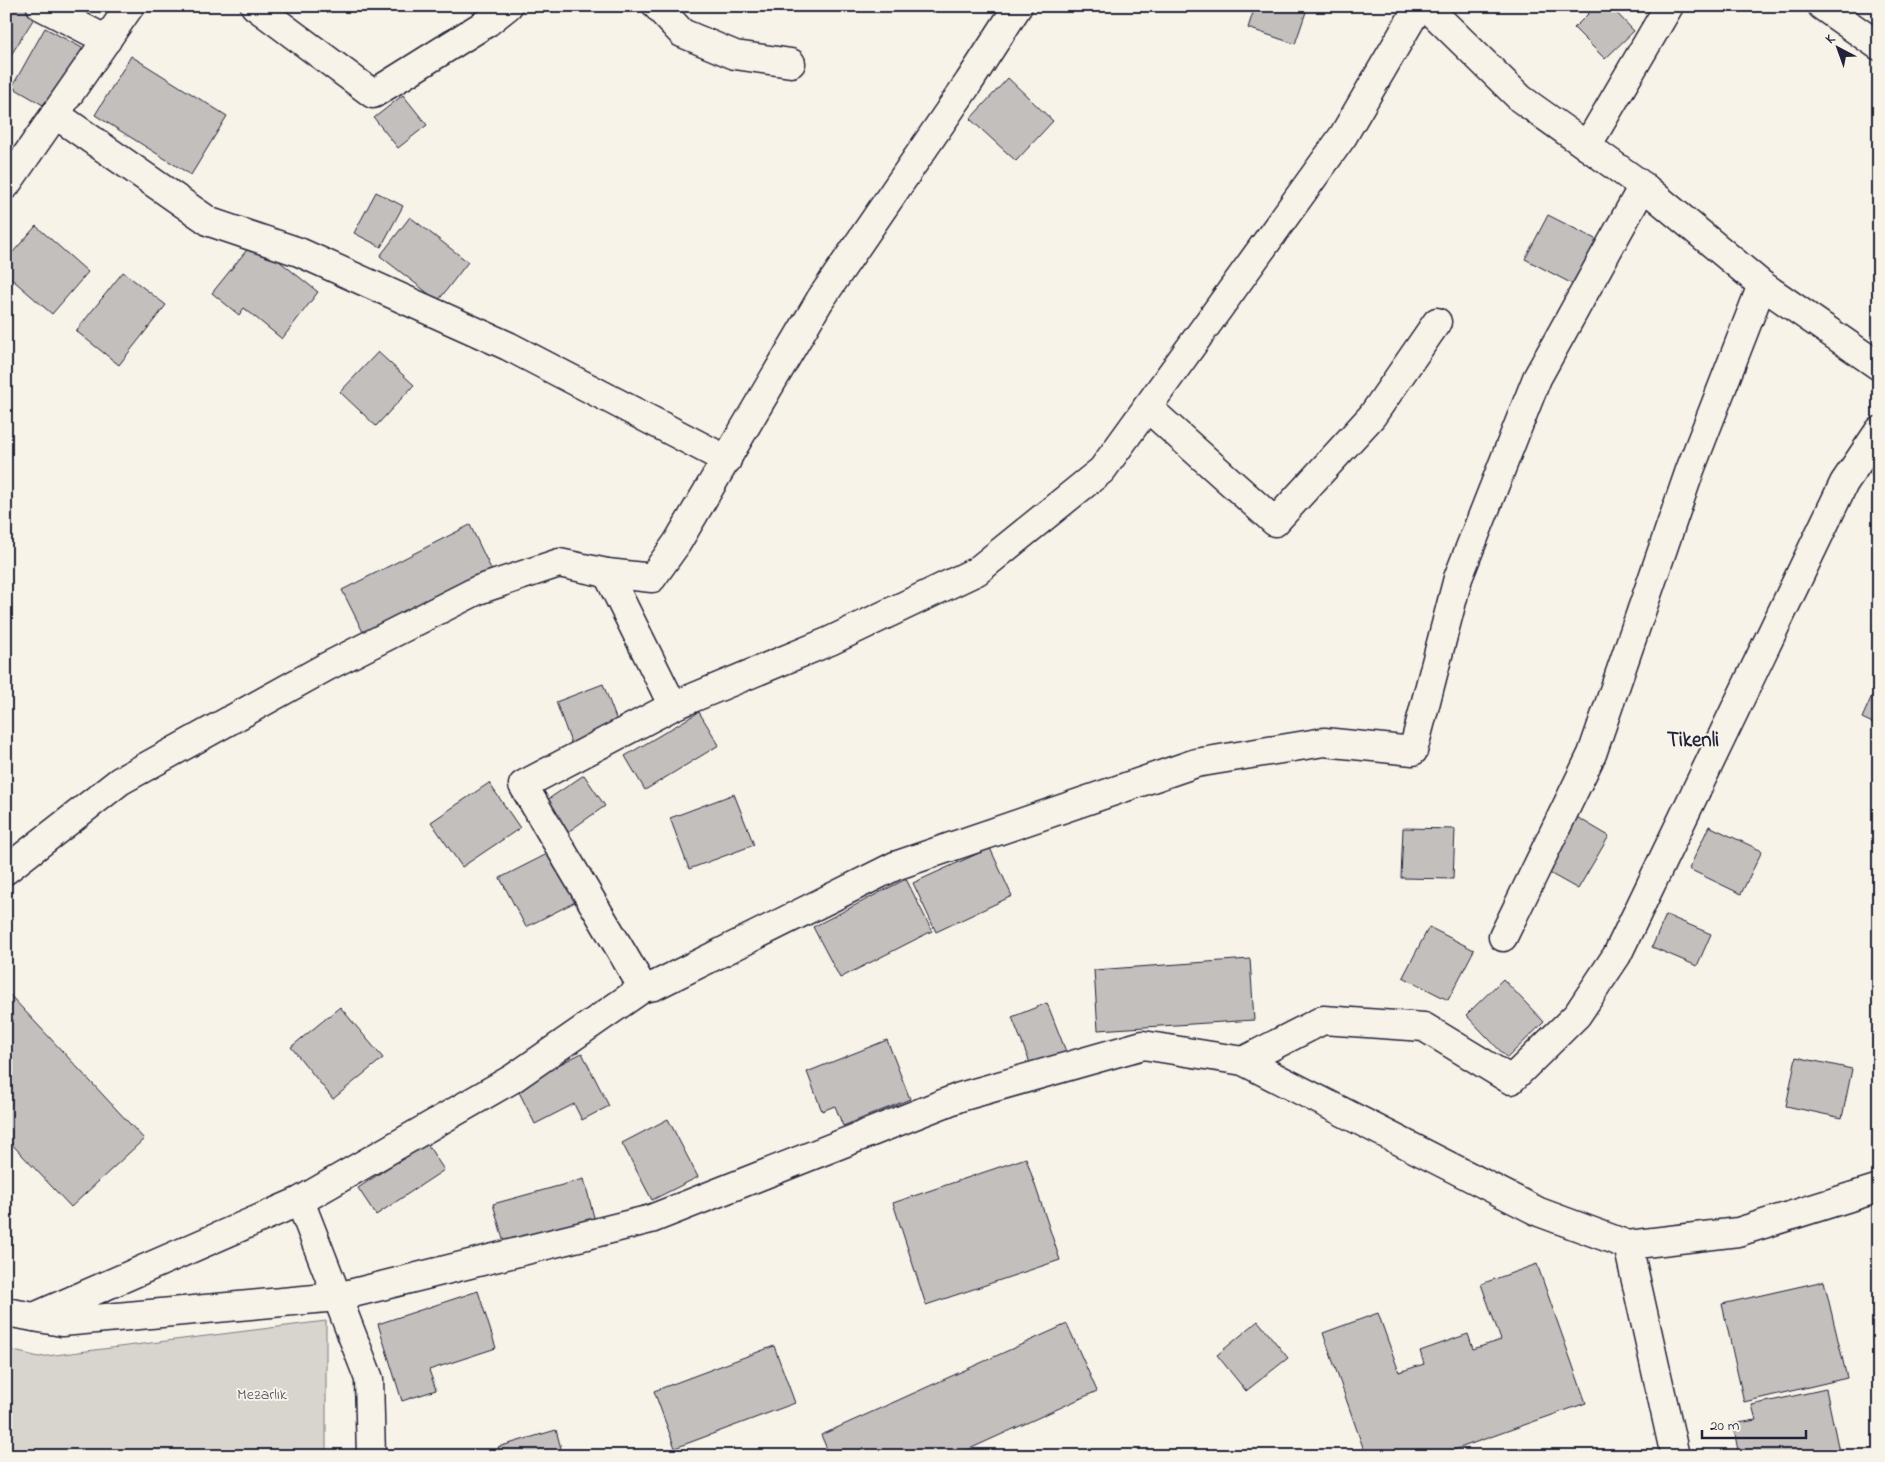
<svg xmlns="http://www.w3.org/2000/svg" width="1885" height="1462" font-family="'Indie Flower',sans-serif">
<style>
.green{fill:#d8d5cf;stroke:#7d7c85}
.building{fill:#c2bfbd;stroke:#22223b}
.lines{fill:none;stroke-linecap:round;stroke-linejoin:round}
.street-casing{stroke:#22223b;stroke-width:31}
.secondary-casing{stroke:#22223b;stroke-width:31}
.street{stroke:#f7f3e8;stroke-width:28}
.secondary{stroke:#f7f3e8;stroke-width:28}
.labels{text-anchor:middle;stroke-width:4;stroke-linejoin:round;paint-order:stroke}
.park-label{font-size:16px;fill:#504f60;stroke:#f7f3e8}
.district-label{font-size:21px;font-weight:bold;fill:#22223b;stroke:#f7f3e8}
</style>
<rect width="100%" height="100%" fill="#f7f3e8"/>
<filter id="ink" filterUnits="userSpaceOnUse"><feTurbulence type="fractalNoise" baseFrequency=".02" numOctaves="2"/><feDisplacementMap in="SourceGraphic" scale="10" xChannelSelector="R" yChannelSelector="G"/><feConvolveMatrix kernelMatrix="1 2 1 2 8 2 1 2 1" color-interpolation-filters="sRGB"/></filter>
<g filter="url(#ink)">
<path class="green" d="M326,1321V1456H6V1349L39,1357Z"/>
<g class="building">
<path d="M6,6H21L36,15L6,63Z"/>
<path d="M1255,6H1308L1295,44L1248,28Z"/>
<path d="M1596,6H1610L1634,31L1605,59L1574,28Z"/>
<path d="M45,28L84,49L50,109L12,87Z"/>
<path d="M131,56L227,116L191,175L95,115Z"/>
<path d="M1008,78L1053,121L1016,161L970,119Z"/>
<path d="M403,95L427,125L398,148L374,118Z"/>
<path d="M376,192L403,206L381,247L354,233Z"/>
<path d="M1548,215L1605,244L1582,289L1525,259Z"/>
<path d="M410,217L468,262L438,301L380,256Z"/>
<path d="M36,226L88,272L52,314L6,274V260Z"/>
<path d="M254,241L318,292L282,339L244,308L239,315L212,293Z"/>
<path d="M123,272L166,305L119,365L76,331Z"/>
<path d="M378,352L414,385L376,426L340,392Z"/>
<path d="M1879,459V480L1868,472Z"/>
<path d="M470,525L492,571L365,636L342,590Z"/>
<path d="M1879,680V726L1862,718Z"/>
<path d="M603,684L620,729L573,748L556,702Z"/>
<path d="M699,712L719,745L645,790L625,756Z"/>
<path d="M584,775L605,806L562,836L541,804Z"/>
<path d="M489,783L520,828L462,867L431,822Z"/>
<path d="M734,794L754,845L689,869L670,818Z"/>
<path d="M1575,816L1609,836L1578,889L1544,870Z"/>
<path d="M1709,826L1762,851L1741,894L1689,869Z"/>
<path d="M1403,828L1455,829L1453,879L1401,878Z"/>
<path d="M990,848L1012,896L936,932L913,883Z"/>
<path d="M553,851L579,900L526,927L500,878Z"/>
<path d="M906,879L932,931L840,978L813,927Z"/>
<path d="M1666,915L1711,934L1697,966L1652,947Z"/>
<path d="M1429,927L1474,950L1448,1000L1403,977Z"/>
<path d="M1250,959L1254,1020L1098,1030L1094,970Z"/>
<path d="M1503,979L1544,1022L1507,1058L1466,1015Z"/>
<path d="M10,995L144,1139L71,1207L6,1138V999Z"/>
<path d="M1047,1003L1067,1054L1032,1068L1012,1017Z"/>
<path d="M340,1007L383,1058L333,1099L291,1047Z"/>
<path d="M887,1040L910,1099L843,1126L835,1106L822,1111L807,1072Z"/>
<path d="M582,1053L609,1106L582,1120L574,1104L535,1124L516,1086Z"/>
<path d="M1796,1057L1852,1069L1842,1118L1786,1106Z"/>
<path d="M668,1119L698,1177L652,1200L622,1143Z"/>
<path d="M426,1142L444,1170L376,1215L358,1188Z"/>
<path d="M1026,1158L1060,1260L926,1305L893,1203Z"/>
<path d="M584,1179L595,1221L505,1246L493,1204Z"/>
<path d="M1537,1264L1586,1403L1437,1456H1366L1323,1333L1378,1313L1399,1372L1424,1364L1420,1351L1468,1334L1473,1349L1501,1340L1481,1284Z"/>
<path d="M1824,1281L1847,1378L1744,1402L1722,1304Z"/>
<path d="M478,1291L496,1348L429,1370L436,1390L402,1401L378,1324Z"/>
<path d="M1258,1321L1288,1358L1246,1391L1217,1355Z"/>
<path d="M1067,1324L1097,1391L954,1456H830L821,1435Z"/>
<path d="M774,1346L795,1403L675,1448L654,1391Z"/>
<path d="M1826,1389L1840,1456H1739L1733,1424L1756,1420L1752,1405Z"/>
<path d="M556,1430L563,1456H501L498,1447Z"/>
</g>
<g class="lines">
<g class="street-casing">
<g id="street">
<path d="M41,6L107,40"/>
<path d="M255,6L373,94L488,22L508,6"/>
<path d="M657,6L682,33L735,55L791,63"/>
<path d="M1822,6L1879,46"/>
<path d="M55,114L210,222L299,252L508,346L727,460"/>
<path d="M1587,146L1669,6"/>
<path d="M1147,407L1275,522L1372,416L1437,322"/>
<path d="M607,573L673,706"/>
<path d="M6,870L120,781L326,667L478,590L559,563L607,573L652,578L677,543L820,300L969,82L1018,6"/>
<path d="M1503,937L1592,754L1690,470L1762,285"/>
<path d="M643,988L523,785L673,706L830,641L977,571L1102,470L1343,136L1419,6"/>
<path d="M1243,1061L1323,1020L1424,1027L1511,1080L1577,1015L1617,955L1844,483L1879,431"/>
<path d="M300,1201L369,1379L371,1456"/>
<path d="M1628,1245L1675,1456"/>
<path d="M6,1312L62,1322L337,1297L651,1219L960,1097L1143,1045L1243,1061L1539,1212L1628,1245L1738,1232L1879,1188"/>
<path d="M34,1317L300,1201L512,1079L643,988L654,986L895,866L1196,763L1324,742L1413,751L1458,578L1537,378L1643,186"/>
</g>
</g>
<g class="secondary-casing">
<g id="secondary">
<path d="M1426,6L1521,99L1643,186L1762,285L1879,366"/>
<path d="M6,185L130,6"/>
</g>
</g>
<use href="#street" class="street"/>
<use href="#secondary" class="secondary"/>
</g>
</g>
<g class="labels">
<g class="park-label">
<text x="262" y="1399">Mezarlık</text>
</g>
<g class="district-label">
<text x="1693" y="746">Tikenli</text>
</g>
</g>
<rect width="1885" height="1462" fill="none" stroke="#f7f3e8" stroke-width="25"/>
<rect x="12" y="12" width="1860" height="1437" fill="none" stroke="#22223b" stroke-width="2" filter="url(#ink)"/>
<g transform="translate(1838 48) rotate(319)" stroke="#f7f3e8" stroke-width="4" paint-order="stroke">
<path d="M0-4L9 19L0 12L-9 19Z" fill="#22223b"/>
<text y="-8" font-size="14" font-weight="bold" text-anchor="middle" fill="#22223b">K</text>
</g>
<path d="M1702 1430v8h104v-8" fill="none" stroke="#22223b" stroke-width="2.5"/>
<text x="1710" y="1430" font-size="15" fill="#22223b" stroke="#f7f3e8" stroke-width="4" paint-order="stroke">20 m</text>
</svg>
